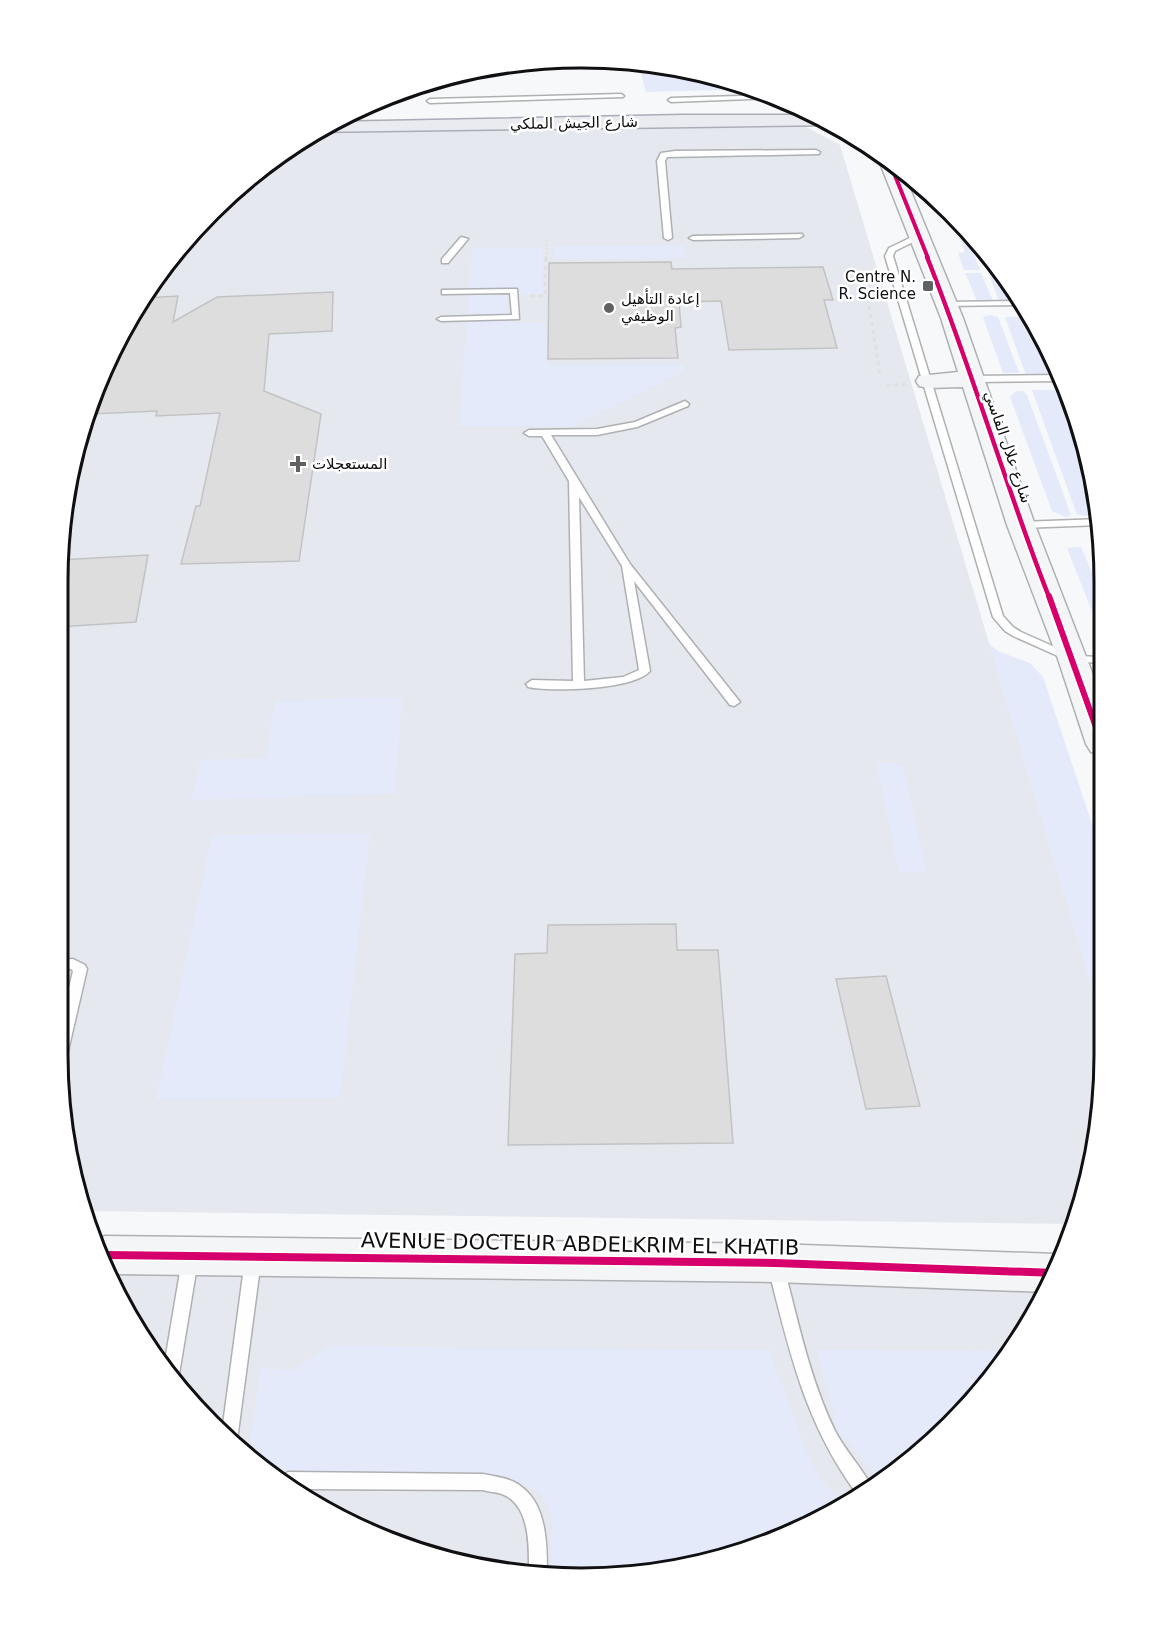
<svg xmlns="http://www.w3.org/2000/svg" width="1162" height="1635" font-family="'DejaVu Sans',Cairo,sans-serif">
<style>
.built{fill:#e5e8ef}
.green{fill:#e4eafa}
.building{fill:#ddddde;stroke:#c2c3c3;stroke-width:1.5}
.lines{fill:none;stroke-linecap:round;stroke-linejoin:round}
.lane-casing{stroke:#aeb0b1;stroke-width:3}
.secondary-casing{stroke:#aeb0b1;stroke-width:3}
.primary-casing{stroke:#a9adb7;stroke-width:3}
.path-far1{stroke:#e0e0e0;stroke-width:2;stroke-dasharray:2 2;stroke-linecap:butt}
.path{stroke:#e0e0e0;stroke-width:3;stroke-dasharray:4 4;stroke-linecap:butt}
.lane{fill:#fefefe;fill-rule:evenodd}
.secondary{fill:#f3f5f7;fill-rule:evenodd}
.primary{fill:#e9ebf1;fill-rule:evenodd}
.cycleway-far3-casing{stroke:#fff;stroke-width:6}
.cycleway-far2-casing{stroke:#fff;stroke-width:8}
.cycleway-far1-casing{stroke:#fff;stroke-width:10}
.cycleway-casing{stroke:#fff;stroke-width:11}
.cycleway-far3{stroke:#d6006c;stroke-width:4}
.cycleway-far2{stroke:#d6006c;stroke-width:4.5}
.cycleway-far1{stroke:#d6006c;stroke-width:6}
.cycleway{stroke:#d6006c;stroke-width:8}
.poi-dot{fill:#606163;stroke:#fff;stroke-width:2}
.labels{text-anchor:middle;stroke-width:5;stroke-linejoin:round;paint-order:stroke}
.far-street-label{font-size:15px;fill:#101012;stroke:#fff}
.far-poi-label{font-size:15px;fill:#101012;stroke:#fff;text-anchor:start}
.near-street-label{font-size:21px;fill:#101012;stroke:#fff}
.rim{fill:none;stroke:#101012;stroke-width:3}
</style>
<rect width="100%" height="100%" fill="#f6f8fa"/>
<g class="built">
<path d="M806,127L840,145L1104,1027V1088L1087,1189L1074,1224L84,1211L75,1190L57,1054V581L67,478L127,319L235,187L312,132Z"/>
<path d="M109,1266L1053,1280L997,1373L927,1448L812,1524L650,1573L513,1574L380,1538L236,1448L145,1345Z"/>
</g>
<g class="green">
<path d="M638,62L716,75L754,89L646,92Z"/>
<path d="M949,211L962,223L980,270H964L958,253L965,252Z"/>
<path d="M684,245L686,258L554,259V246Z"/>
<path d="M472,248H543V294H507L506,323H546L547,365L684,364L685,371L574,426L459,427Z"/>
<path d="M965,273H981L993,301H977Z"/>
<path d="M988,273H1000L1020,303H1000Z"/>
<path d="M990,315L998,317L1019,373H1003L983,317Z"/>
<path d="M1005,317H1029L1051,350L1059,376L1026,375Z"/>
<path d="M1032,390H1063L1100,517L1077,515Z"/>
<path d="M1016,391H1023L1027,395L1071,515L1066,517L1052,511L1010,397Z"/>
<path d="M1081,547L1101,594V634L1067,548Z"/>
<path d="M989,644L1000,652L1030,663L1043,677L1103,857L1104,1027Z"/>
<path d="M402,697L395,794L192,800L200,760L266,758L275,700Z"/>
<path d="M876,763H902L927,872H899Z"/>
<path d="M370,833L340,1098L156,1100L212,835Z"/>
<path d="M329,1346L769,1350L808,1456L819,1476L842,1504L812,1524L650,1573L552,1574C551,1535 563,1492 516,1483L277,1474L252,1458L249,1451L260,1368L294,1370Z"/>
<path d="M817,1350L1010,1351L997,1373L927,1448L879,1479L838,1431Z"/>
</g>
<g class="building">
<path d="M671,262L672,269L823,267L833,300H824L837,348L729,350L721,301L679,302L681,327L675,328L678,358L548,359L549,263Z"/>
<path d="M333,292L332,331L269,334L264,391L321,414L299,561L181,564L196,506H200L220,413L156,416L157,411L91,414L127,319L145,298L178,296L173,322L217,297Z"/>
<path d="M148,555L136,622L57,627L59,560Z"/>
<path d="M676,924L677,950H718L733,1143L508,1145L515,954L547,953L548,925Z"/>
<path d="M886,976L920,1106L866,1109L836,979Z"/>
</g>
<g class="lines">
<g class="lane-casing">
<g id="lane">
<path d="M621,94L624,96L623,97L430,103L427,101L430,99Z"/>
<path d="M770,95L778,98L671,102L668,100L671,98Z"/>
<path d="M783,100L789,102V108H785Z"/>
<path d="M816,150L820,152L819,154L667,157L665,161L672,238L668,240L664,238L657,161L661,153L675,151Z"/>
<path d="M275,159H281L282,161L278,163H270Z"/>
<path d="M920,233L924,235L923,237L895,251L893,256L1003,616L1013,627L1021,632L1075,656L1101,657V663L1069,661L1013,636L1005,631L993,617L885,256L889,248Z"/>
<path d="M802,234L803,236L799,238L693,240L689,238L693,236Z"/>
<path d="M461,237L468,239L448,263H442V259Z"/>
<path d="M517,289L519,319L441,321L437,319L441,317L512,315L510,293L445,294H442V290Z"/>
<path d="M1018,301L1021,305L947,306L943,304L947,302Z"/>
<path d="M1059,375L1060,381L973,382L969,379L973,376Z"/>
<path d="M685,401L689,404L688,406L637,427L597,435H551L630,564L740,702L734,706L730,705L634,581L650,671C633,690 553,692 528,687L526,684L532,680L573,681L569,481L542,436H529L524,433L529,430L597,429L635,422ZM579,497L622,566L639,670L623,677L584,681Z"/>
<path d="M1101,519V525L1021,528L1016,525L1021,522Z"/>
<path d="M73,959L85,965L87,969L65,1064L63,1068L59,1069L57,1039L73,971L71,969L57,970V960Z"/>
<path d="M190,1253L195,1255L198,1260L179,1374L176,1380L164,1367L182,1260L185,1255Z"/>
<path d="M253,1253L258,1255L261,1260L237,1440L234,1446L222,1432L245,1260L248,1255Z"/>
<path d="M776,1260L781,1262L784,1267C798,1322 810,1379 835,1431C845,1450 860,1466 871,1485L857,1494C805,1424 789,1350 768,1267L771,1262Z"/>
<path d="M288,1472L483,1474C497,1477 512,1478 523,1488C547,1507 547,1546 547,1574H529C529,1548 531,1505 502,1494C496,1492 489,1492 483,1490L301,1489L281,1476Z"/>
</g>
</g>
<g class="secondary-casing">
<g id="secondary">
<path d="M881,154L901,167L963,318L1035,525L1102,698V755L1091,752L1086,744L1058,659L1007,525L963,387L928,388L919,386L916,381L919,376L958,372L941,318L878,158Z"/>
<path d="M105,1236L775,1244L1056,1254L1062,1256L1047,1292L775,1282L113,1274L97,1239Z"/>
</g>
</g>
<g class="primary-casing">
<path id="primary" d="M682,115H820L835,125L312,132L330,122Z"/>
</g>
<path class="path-far1" d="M546,258L547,238"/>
<g class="path">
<path d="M531,296H545L546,257"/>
<path d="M869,306L880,373"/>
<path d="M886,386L906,384"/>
</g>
<use href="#lane" class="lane"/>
<use href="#secondary" class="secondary"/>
<use href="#primary" class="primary"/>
<g class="cycleway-far3-casing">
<path id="cycleway-far3" d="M888,158L928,258"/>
</g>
<g class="cycleway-far2-casing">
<path id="cycleway-far2" d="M927,257C972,369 1005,485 1049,597"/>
</g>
<g class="cycleway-far1-casing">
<path id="cycleway-far1" d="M1049,596L1102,744"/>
</g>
<g class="cycleway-casing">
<path id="cycleway" d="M105,1255L775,1263L1056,1273"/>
</g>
<use href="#cycleway-far3" class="cycleway-far3"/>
<use href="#cycleway-far2" class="cycleway-far2"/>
<use href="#cycleway-far1" class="cycleway-far1"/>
<use href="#cycleway" class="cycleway"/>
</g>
<g class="poi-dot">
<rect x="922" y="280" width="12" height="12" rx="3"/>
<circle cx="609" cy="308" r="6"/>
<path d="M295 455h6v6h6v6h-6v6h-6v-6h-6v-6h6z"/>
</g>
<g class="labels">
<g class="far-street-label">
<text transform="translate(574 123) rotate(-1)" y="5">شارع الجيش الملكي</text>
<text transform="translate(1008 447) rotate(71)" y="5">شارع علال الفاسي</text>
</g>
<g class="far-poi-label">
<text x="916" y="282" text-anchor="end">Centre N.<tspan x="916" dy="17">R. Science</tspan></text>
<text x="621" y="304">إعادة التأهيل<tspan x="621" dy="17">الوظيفي</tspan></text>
<text x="312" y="469">المستعجلات</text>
</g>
<g class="near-street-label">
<text transform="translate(580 1244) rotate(1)" y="7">AVENUE DOCTEUR ABDELKRIM EL KHATIB</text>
</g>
</g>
<path d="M0 0H1162V1635H0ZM581 68H581A513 513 0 0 1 1094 581V1055A513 513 0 0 1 581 1568H581A513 513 0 0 1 68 1055V581A513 513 0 0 1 581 68Z" fill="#fff" fill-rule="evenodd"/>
<path class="rim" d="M581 68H581A513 513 0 0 1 1094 581V1055A513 513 0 0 1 581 1568H581A513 513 0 0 1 68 1055V581A513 513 0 0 1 581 68Z"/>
</svg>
